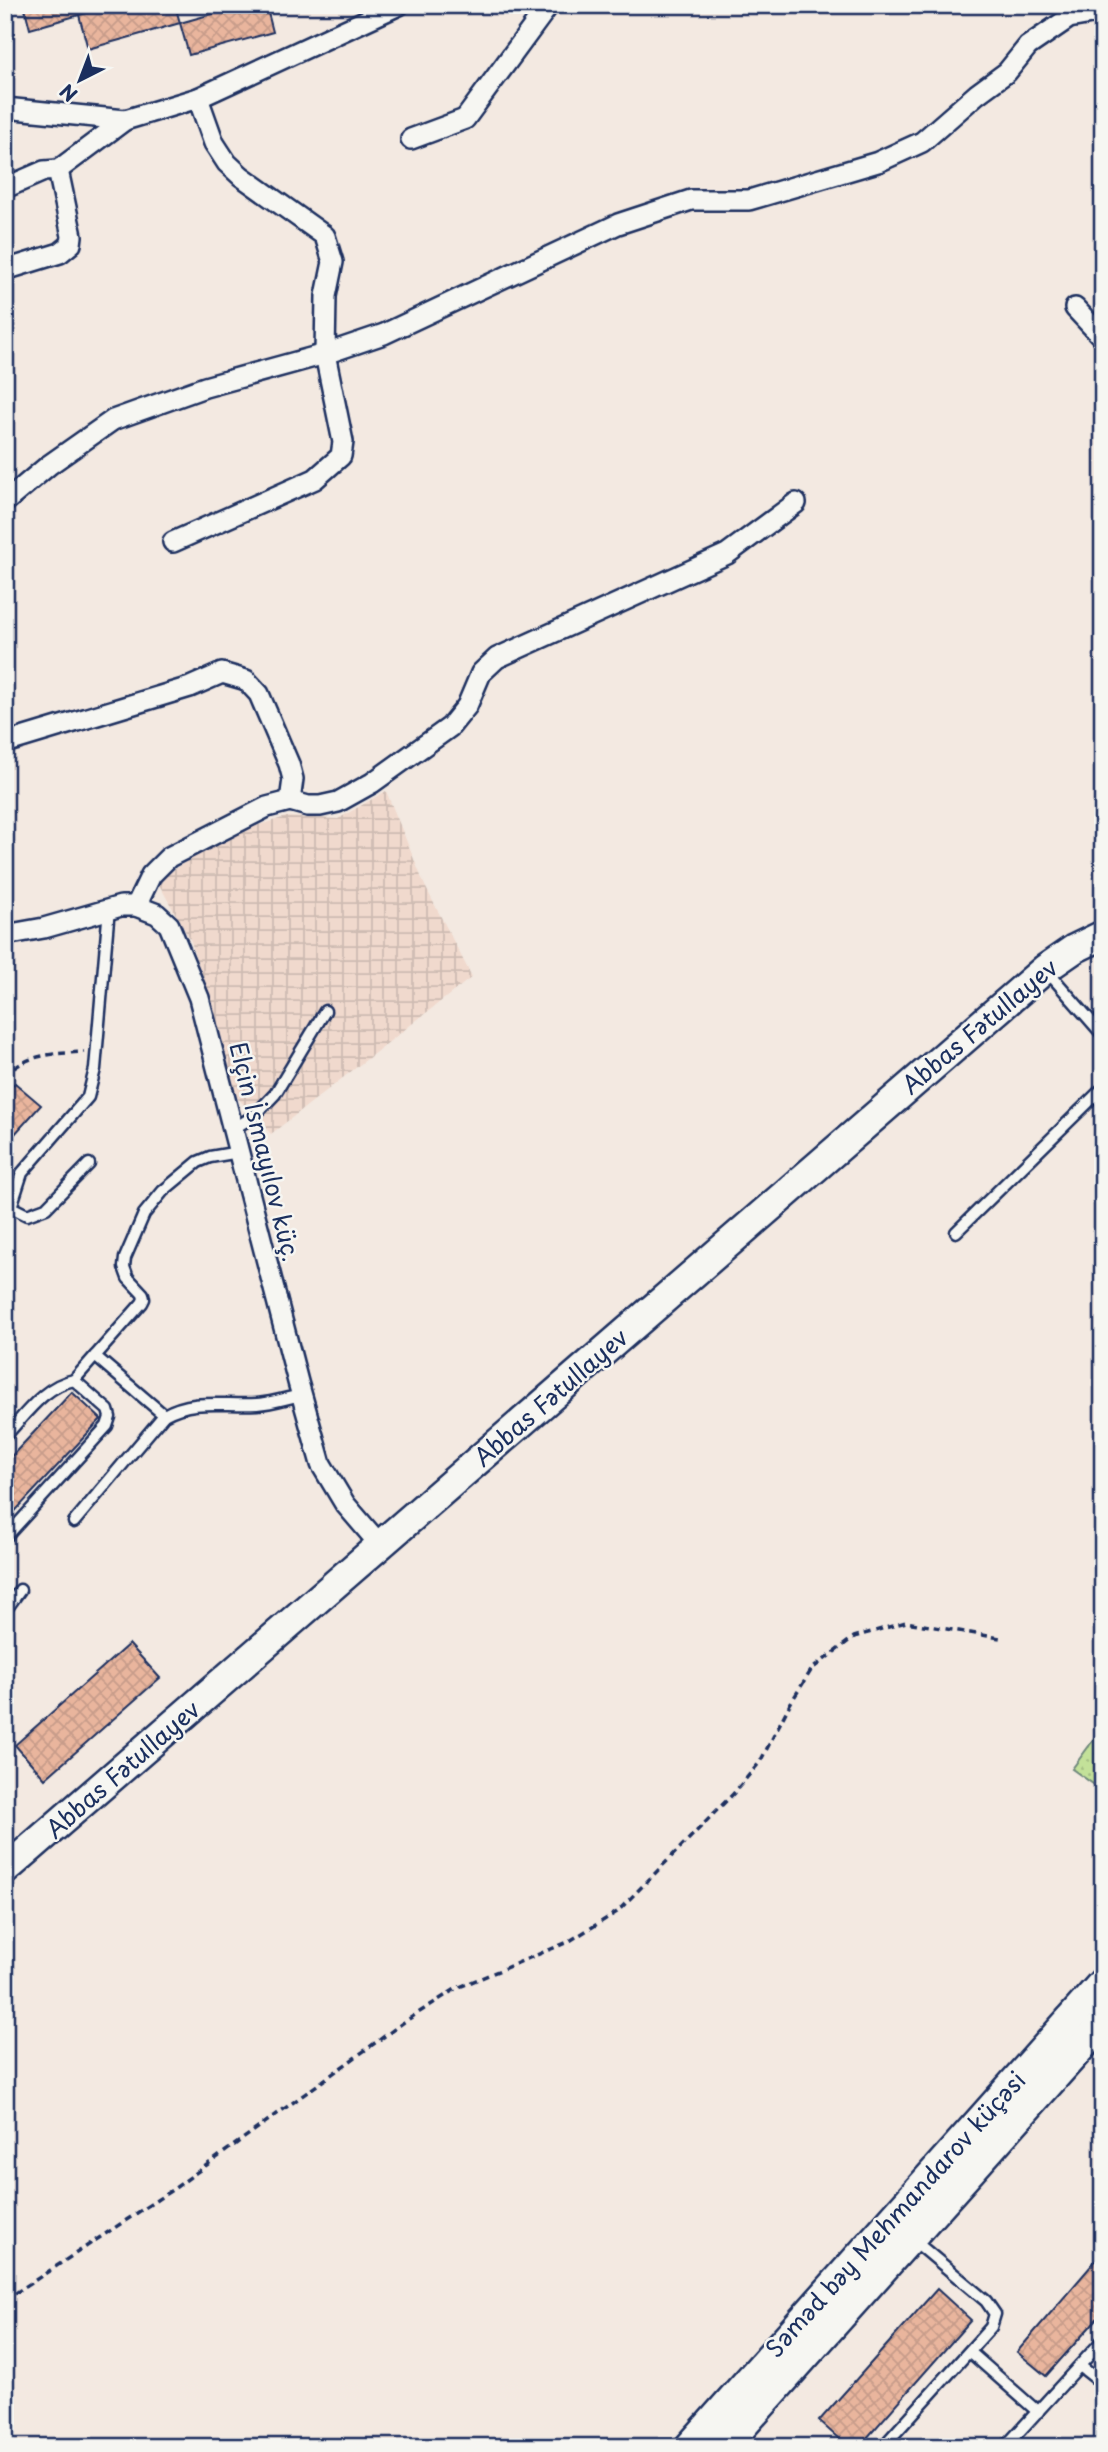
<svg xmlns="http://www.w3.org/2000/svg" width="1108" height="2452" font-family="'Playpen Sans',sans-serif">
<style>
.industrial{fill:url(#industrial-grid)}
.grass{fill:url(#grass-dots);stroke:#6f887c;stroke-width:2}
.building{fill:url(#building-cross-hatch);stroke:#1b2f5e;stroke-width:2}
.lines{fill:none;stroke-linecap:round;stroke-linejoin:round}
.lane-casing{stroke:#1b2f5e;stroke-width:15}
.street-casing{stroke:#1b2f5e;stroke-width:24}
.secondary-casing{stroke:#1b2f5e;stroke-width:33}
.path{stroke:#1b2f5e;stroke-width:3.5;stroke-dasharray:7 5;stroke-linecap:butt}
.lane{stroke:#f6f6f2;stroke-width:10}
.street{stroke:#f6f6f2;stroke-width:19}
.secondary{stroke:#f6f6f2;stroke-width:28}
.labels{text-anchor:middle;stroke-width:5;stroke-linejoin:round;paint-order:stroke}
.street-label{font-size:24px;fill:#1b2f5e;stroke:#f6f6f2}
</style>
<defs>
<pattern id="industrial-grid" width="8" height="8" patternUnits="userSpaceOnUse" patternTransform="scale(1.75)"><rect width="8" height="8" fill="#f0d9cd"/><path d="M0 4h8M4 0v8" fill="none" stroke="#cdbbb2"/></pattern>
<pattern id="grass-dots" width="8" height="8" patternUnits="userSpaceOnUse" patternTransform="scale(1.75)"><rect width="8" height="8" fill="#c3e199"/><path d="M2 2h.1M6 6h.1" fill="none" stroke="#a7c186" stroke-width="1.8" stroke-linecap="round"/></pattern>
<pattern id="building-cross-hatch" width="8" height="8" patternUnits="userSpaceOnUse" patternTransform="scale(1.75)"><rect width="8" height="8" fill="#e9b59d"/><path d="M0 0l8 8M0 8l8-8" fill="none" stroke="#c79c8a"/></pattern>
</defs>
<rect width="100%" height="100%" fill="#f3e9e1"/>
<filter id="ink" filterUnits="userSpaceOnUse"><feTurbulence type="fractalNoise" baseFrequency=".0143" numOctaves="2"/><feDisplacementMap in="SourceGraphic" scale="14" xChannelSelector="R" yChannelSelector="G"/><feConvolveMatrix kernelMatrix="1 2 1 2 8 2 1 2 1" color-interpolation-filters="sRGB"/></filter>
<g filter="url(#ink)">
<path class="industrial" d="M386,791L425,886L472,977L271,1134L233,1093L191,941L157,881L203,850L232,833L286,817L338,819Z"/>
<path class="grass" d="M1103,1727V1791L1072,1769Z"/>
<g class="building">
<path d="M24,5H76L79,15L30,29Z"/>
<path d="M115,5H175L180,23L88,49L79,15Z"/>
<path d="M244,5H266L273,32L189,55L180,23Z"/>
<path d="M15,1083L41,1105L5,1145V1094Z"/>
<path d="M72,1392L101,1419L5,1522V1463Z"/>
<path d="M129,1644L160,1678L45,1779L15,1745Z"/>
<path d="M1103,2252V2312L1046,2376L1017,2352Z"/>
<path d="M937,2289L971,2320L859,2447H848L819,2421Z"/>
</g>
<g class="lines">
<g class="lane-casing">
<g id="lane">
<path d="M1048,972L1103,1035"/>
<path d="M233,1129L254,1116L275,1094L325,1011"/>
<path d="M11,1207L27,1215L46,1208L89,1164"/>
<path d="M5,1216L11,1207L22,1173L88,1097L95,1069L109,908"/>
<path d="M956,1232L1103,1088"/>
<path d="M95,1356L164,1415"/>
<path d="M5,1436C26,1414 44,1386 74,1380L142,1303L144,1299L143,1294L128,1278L124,1267L125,1258L144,1214L163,1191L198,1162L210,1157L239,1152"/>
<path d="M74,1522L164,1415C194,1398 224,1406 257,1404C272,1403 287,1398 301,1395"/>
<path d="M5,1538L107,1426L110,1417L108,1410L74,1380"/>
<path d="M5,1611L20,1590"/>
<path d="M970,2352L1038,2412"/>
<path d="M1080,2366L1103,2384"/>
<path d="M887,2447L889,2440L991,2327L995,2314L986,2301L911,2238"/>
<path d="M1005,2447L1103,2340"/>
</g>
</g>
<g class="street-casing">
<g id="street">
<path d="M5,108L125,120L198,98L399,5"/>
<path d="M411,139L465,119L549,5"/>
<path d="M5,188L44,171L58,170L125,120"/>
<path d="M5,270L60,253L71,244L72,236L58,170"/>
<path d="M1075,308L1103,338"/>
<path d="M5,502L49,465L113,420L205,387L325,354L384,334L618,224L691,200H749L878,162L922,142L977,94L1007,72L1028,46L1069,18L1103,12"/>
<path d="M173,542L315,479L341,456L343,442L325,354L326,296L333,262L325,236L241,176L227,163L214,143L198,98"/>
<path d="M5,743L190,687L222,673L246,680L259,694L289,764L293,779L290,801L267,807L169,857L151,875L136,906"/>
<path d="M290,801L308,806H320L338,802L372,783L450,727L467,706L481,673L497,658L727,554L796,503"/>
<path d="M5,935L44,928L121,906H136L157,914L169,925L199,998L298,1382L321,1464L345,1504L381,1546"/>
</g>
</g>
<g class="secondary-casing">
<g id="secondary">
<path d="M5,1870L1045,969L1074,949L1103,935"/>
<path d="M689,2447L1103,1982"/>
<path d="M724,2447L1103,2023"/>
</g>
</g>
<g class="path">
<path d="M5,1076C28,1053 53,1054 84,1052"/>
<path d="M5,2300L175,2188L404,2022L457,1988L568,1942L617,1912L733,1794L760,1762L790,1704L812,1669L854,1637L906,1622L1000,1638"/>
</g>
<use href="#lane" class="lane"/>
<use href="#street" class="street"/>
<use href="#secondary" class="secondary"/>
</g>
</g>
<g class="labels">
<g class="street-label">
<text transform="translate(980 1027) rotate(-40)" y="8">Abbas Fətullayev</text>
<text transform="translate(264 1152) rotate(76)" y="8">Elçin İsmayılov küç.</text>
<text transform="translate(551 1398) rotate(-41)" y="8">Abbas Fətullayev</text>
<text transform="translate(123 1770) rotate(-41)" y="8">Abbas Fətullayev</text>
<text transform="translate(896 2215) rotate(-48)" y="8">Səməd bəy Mehmandarov küçəsi</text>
</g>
</g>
<rect width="1108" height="2452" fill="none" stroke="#f6f6f2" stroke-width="28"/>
<rect x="14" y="14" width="1080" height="2424" fill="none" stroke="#1b2f5e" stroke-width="2.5" filter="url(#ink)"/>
<g transform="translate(80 80) rotate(222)" stroke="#f6f6f2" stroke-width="5" paint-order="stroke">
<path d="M0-5L12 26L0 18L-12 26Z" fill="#1b2f5e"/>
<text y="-10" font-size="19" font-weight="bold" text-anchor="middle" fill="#1b2f5e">N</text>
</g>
</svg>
